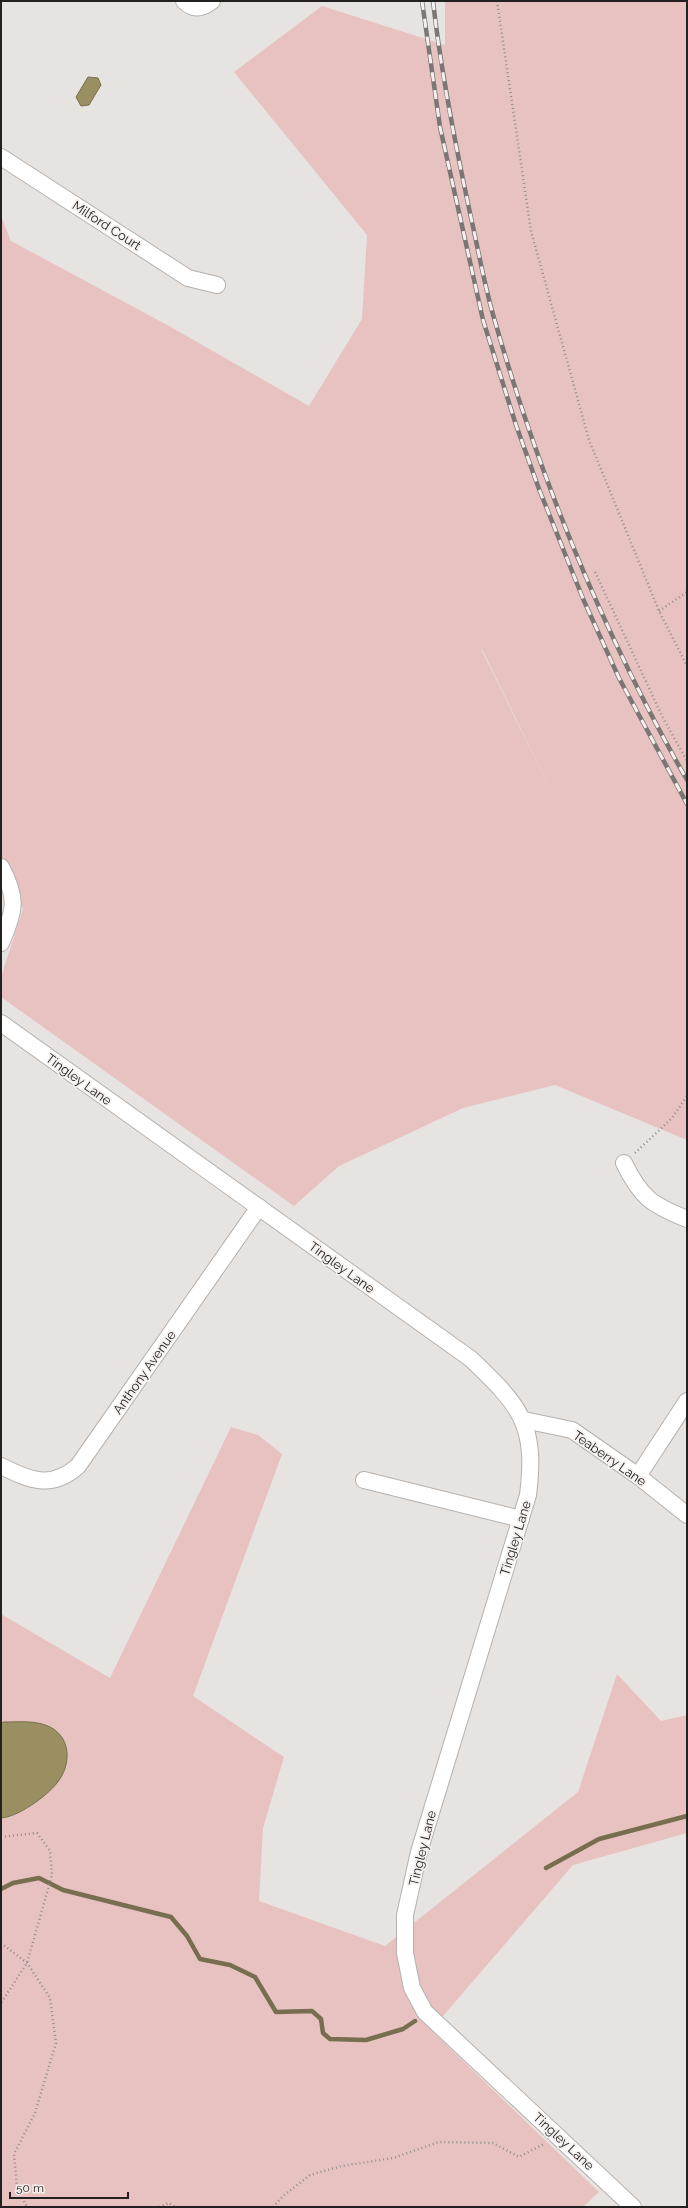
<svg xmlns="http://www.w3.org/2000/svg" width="688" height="2208" font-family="Raleway,sans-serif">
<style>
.green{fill:#e7c2c0;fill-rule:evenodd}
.water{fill:#9a8f61;stroke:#766e4e}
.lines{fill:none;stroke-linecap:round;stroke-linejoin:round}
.stream{stroke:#766e4e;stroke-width:4.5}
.minor-casing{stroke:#b5b1ae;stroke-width:18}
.path{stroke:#928f8d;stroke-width:2.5;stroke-dasharray:1 3;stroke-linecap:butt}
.minor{stroke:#fff;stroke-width:16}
.rail-casing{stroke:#797674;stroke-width:4.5}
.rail{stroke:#f5f0ed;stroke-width:3;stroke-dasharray:9;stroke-linecap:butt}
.labels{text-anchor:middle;stroke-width:3.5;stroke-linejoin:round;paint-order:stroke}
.street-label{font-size:13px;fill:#232120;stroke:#f5f0ed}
</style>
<rect width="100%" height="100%" fill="#e7e3e0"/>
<g class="green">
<path d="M445,1H687V1140L555,1085L463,1108L339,1166L294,1206L1,997V977L23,909L1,855V216L11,241L169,326L309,406L362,319L367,235L234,72L322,6L445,45ZM481,649H482L558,805Z"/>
<path d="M231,1427L258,1435L282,1454L193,1696L284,1757L263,1828L259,1901L385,1946L578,1792L617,1674L661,1721L687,1715V1833L573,1865L431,2030L599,2192L583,2207H1V1818C18,1817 47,1796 57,1783C69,1769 71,1734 50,1727C45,1725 37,1726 32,1725C22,1724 10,1721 1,1723V1614L110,1678Z"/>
</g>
<g class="water">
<path d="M88,77L98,78L101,85L89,105L81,106L76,97Z"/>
<path d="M4,1722C19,1722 36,1720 50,1727C72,1738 71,1766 57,1783C47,1796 18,1817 1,1818V1723Z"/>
</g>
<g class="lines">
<g class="stream">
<path d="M546,1868L599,1839L687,1816"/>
<path d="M1,1889L13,1883L39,1878L63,1890L171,1917L187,1936L200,1959L230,1965L255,1977L276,2012L312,2011L321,2019L323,2033L330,2039L366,2040L403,2029L415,2021"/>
</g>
<g class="minor-casing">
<g id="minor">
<path d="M184,1C194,11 202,9 212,1"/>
<path d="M1,157L188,278L217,285"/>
<path d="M1,867C18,898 15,911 1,943"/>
<path d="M1,1023L471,1359C520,1406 537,1424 528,1495L419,1852L405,1915V1953L412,1988L425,2012L633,2207"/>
<path d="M624,1163C641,1198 652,1205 687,1219"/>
<path d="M524,1420L572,1430L638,1476L687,1515"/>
<path d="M1,1466C30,1480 51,1490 78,1466L259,1207"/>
<path d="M638,1476L687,1401"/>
<path d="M364,1480L521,1519"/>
</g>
</g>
<g class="path">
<path d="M497,1L531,231L589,440L659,611L687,666"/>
<path d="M595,572L662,716L687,761"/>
<path d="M659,611L687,592"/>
<path d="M635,1153L672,1118L687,1096"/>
<path d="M1,1837L37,1833L50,1851L52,1875L27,1963L1,2003"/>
<path d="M1,1943L27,1963L50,1998L56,2043L35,2113L14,2154L17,2187L27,2207"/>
<path d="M159,2207L169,2203L175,2207"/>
<path d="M273,2207L283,2196L310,2175L342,2166L393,2158L439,2142L493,2143L519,2157L544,2144"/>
</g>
<use href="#minor" class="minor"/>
<g class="rail-casing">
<g id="rail">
<path d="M422,1L440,127L483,320L516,425L539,489L584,601L619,678L687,804"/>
<path d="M433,1C441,73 455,143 470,213C478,248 484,284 494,318C540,479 604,635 687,780"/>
</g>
</g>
<use href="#rail" class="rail"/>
</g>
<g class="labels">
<g class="street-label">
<text transform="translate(107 225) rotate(33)" y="5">Milford Court</text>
<text transform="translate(79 1079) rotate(36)" y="5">Tingley Lane</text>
<text transform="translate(342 1267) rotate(36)" y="5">Tingley Lane</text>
<text transform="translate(144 1372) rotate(-55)" y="5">Anthony Avenue</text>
<text transform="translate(610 1458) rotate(35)" y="5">Teaberry Lane</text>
<text transform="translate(515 1538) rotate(-73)" y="5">Tingley Lane</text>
<text transform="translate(422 1848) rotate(-76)" y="5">Tingley Lane</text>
<text transform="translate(564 2141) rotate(43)" y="5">Tingley Lane</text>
</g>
</g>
<rect width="688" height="2208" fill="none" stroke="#232120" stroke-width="4"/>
<path d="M10 2192v6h118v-6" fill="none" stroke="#232120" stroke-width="2"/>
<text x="16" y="2192" font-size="12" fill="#232120" stroke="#f5f0ed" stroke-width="3" paint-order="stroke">50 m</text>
</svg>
